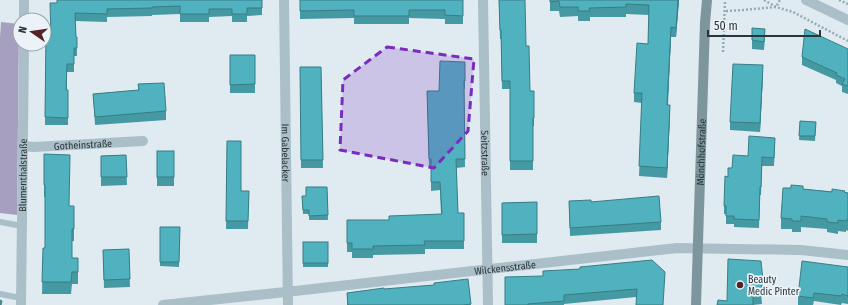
<svg xmlns="http://www.w3.org/2000/svg" width="848" height="305" font-family="'Fira Sans Condensed',sans-serif">
<style>
.green{fill:#a69fc0}
.lines{fill:none;stroke-linecap:round;stroke-linejoin:round}
.path{stroke:#95abb5;stroke-width:2.5;stroke-dasharray:2 2;stroke-linecap:butt}
.lane{stroke:#abbfc9;stroke-width:6}
.street{stroke:#abbfc9;stroke-width:10}
.secondary{stroke:#7d959c;stroke-width:10}
.wall{fill:#4599a3}
.shaded-wall{fill:#387d85}
.building{fill:#50b2be;stroke:#387d85}
.marked{fill:#7b2cbf;fill-opacity:0.2;stroke:#7b2cbf;stroke-width:3;stroke-dasharray:8 5;stroke-linejoin:round}
.poi-dot{fill:#562225;stroke:#ebf3f9;stroke-width:1.5}
.labels{text-anchor:middle;stroke-width:3.5;stroke-linejoin:round;paint-order:stroke}
.street-label{font-size:10px;fill:#2a3537;stroke:#ebf3f9}
.poi-label{font-size:10px;fill:#2a3537;stroke:#ebf3f9;text-anchor:start}
</style>
<rect width="100%" height="100%" fill="#dfeaf1"/>
<path class="green" d="M1,22L19,24L17,215L0,213V38Z"/>
<g class="lines">
<g class="path">
<path d="M764,0L776,7L793,12L848,41"/>
<path d="M839,0L848,4"/>
<path d="M726,11L743,10L776,7L780,0"/>
<path d="M723,52L725,1"/>
</g>
<g class="lane">
<path d="M0,222L22,226"/>
<path d="M0,294L21,298"/>
</g>
<g class="street">
<path d="M24,0V20"/>
<path id="s1" d="M284,0L288,305"/>
<path id="s2" d="M483,0L488,305"/>
<path d="M806,0L848,20"/>
<path id="s3" d="M23,146L34,147L143,141"/>
<path id="s4" d="M21,305L24,44"/>
<path id="s5" d="M163,305L295,291L677,248L801,250L848,255"/>
</g>
<path class="secondary" id="s6" d="M696,305L705,23L707,0"/>
</g>
<g class="wall">
<path d="M262,0V15L247,16V22H232V16L209,17V22H180V14L152,15V16L107,17V22L75,21L76,37H77V56H74V72H67V90H68V125H45L46,36H51L57,3Z"/>
<path d="M300,0H463V24H445V19L409,18V24H354V18L300,19Z"/>
<path d="M499,0L526,46L530,91H534V126H533V170H510V89H502L501,39H500Z"/>
<path d="M550,0H679L676,37H671L668,105L670,115L667,178L639,176L642,103L634,102V93L648,44L649,15L626,14V17H590V21H578V16L560,17L559,11H550Z"/>
<path d="M765,37L764,50L752,49V40Z"/>
<path d="M848,49V94L842,92V86L836,83V80L802,65V57Z"/>
<rect x="230" y="55" width="25" height="38"/>
<path d="M465,62V89H464L465,167L456,168L458,213H464V249H425V254L373,255V258H352V252H347V220H389L441,214L440,190L431,191V168H429L427,91H439Z"/>
<path d="M300,67H321L323,168H301Z"/>
<path d="M763,74L760,132L730,130V122Z"/>
<path d="M138,84L166,111V120L95,125L93,94L138,90Z"/>
<path d="M800,121L816,122L815,141L799,140Z"/>
<path d="M227,141L241,191H249L248,229H226Z"/>
<path d="M775,146L774,166H762L761,195H760L759,228L734,227V224H726V214H724V206L728,177L748,156Z"/>
<rect x="157" y="151" width="17" height="35"/>
<path d="M44,154L69,206H74V241H72V258H78V284H72L71,294H42L43,248H45V197H44Z"/>
<path d="M126,155L127,185L101,186V156Z"/>
<path d="M327,187L328,220H309V214H303L302,196H306Z"/>
<path d="M803,189L848,193V231L846,230V232L838,231V234L827,232V229L801,227V232H792V229H781V218Z"/>
<path d="M569,201L591,202L661,222V230L570,236Z"/>
<path d="M537,202V243H502V203Z"/>
<path d="M160,227H180L179,267L160,266Z"/>
<rect x="303" y="242" width="25" height="25"/>
<path d="M129,249L130,287L104,288L103,250Z"/>
<path d="M728,259L763,281V291H761L762,304L753,305Z"/>
<path d="M848,267V304L842,303L841,305L814,301L813,305H798V296Z"/>
<path d="M505,277L665,281L636,297L564,304V305H505Z"/>
<path d="M384,289L471,304V305H347V293Z"/>
</g>
<g class="shaded-wall">
<path d="M678,0H679L676,37V28Z"/>
<path d="M671,27V37L667,115V105Z"/>
<path d="M763,65V74L760,132V123Z"/>
<path d="M670,105V115L667,178V168Z"/>
</g>
<g class="building">
<path d="M57,0H262V8H247V14H232V9H209V14H180V6L152,7V8L107,9V14L75,13L76,37H77V48H74V64H67L66,90H68V118L45,117L46,36H51L50,3H57Z"/>
<path d="M300,0H463V16L445,15V10H409V16H354V10L300,11Z"/>
<path d="M499,0H525L526,46H529L530,91H534V118H533V161H510V81H502L501,30H500Z"/>
<path d="M550,0H678L676,28L671,27L667,105H670L667,168L639,166L642,93H634L637,43L648,44L649,5L626,4V7L589,8L590,11H578V7H560L559,1L550,2Z"/>
<path d="M752,28L765,29L764,42L752,40Z"/>
<path d="M805,29L848,49V86L842,84L845,79L836,75L837,73L802,57Z"/>
<path d="M230,55H255V84L230,85Z"/>
<path d="M440,61L465,62V81H464L465,159H456L458,213H464V241H424L425,245L373,246V249H352V243H347V220H389V216L442,214L440,182H431V159H429L427,91H439Z"/>
<path d="M733,64L763,65L760,123L730,122Z"/>
<path d="M300,67H321L323,160H301Z"/>
<path d="M164,83L166,111L95,117L93,94L139,90L138,84Z"/>
<path d="M800,121L816,122L815,136H799Z"/>
<path d="M749,136L775,138L774,158L762,157L761,187H760L759,220L734,219V216H726V206H724L725,176L728,177V168H732L733,155L748,156Z"/>
<path d="M227,141H241V191H249L248,221H226Z"/>
<rect x="157" y="151" width="17" height="26"/>
<path d="M44,154L70,155L69,206H74V229H72V258H78V272H72L71,282H42L43,248H45V185H44Z"/>
<path d="M126,155L127,177H101V156Z"/>
<path d="M791,185L803,186V189L832,192V189L845,191L844,192L848,193V220H846V221L838,220V223L827,222V219L801,216V221H792V219L781,218L783,188H791Z"/>
<path d="M306,187H327L328,215L309,216V210H303L302,196H306Z"/>
<path d="M659,196L661,222L570,228L569,201L591,200V202Z"/>
<path d="M537,202V234L502,235V203Z"/>
<path d="M160,227H180L179,262H160Z"/>
<rect x="303" y="242" width="25" height="21"/>
<path d="M129,249L130,279L104,280L103,250Z"/>
<path d="M728,259L761,261L763,281H761L762,294L753,295V305H717L718,300L727,301Z"/>
<path d="M652,260L665,272L663,305H636L637,289L564,295V301L528,304V305H505V277L543,276V271L580,269V267Z"/>
<path d="M802,261L848,267V296L842,294L841,296L814,293L813,298L798,296Z"/>
<path d="M468,279L471,304L463,305H348L347,293L384,288V289L434,285V283Z"/>
<path d="M0,300L2,301L1,305H0Z"/>
</g>
<path class="marked" d="M387,47L474,59L468,131L434,168L340,150L343,80Z"/>
<circle class="poi-dot" cx="740" cy="285" r="4"/>
<g class="labels">
<g class="street-label">
<text dy="4" stroke="none"><textPath href="#s3" startOffset="60">Gotheinstraße</textPath></text>
<text dy="4" stroke="none"><textPath href="#s6" startOffset="153">Mönchhofstraße</textPath></text>
<text dy="4" stroke="none"><textPath href="#s1" startOffset="153">Im Gabelacker</textPath></text>
<text dy="4" stroke="none"><textPath href="#s2" startOffset="153">Seitzstraße</textPath></text>
<text dy="4" stroke="none"><textPath href="#s4" startOffset="130">Blumenthalstraße</textPath></text>
<text dy="4" stroke="none"><textPath href="#s5" startOffset="344">Wilckensstraße</textPath></text>
</g>
<g class="poi-label">
<text x="748" y="283">Beauty<tspan x="748" dy="12">Medic Pinter</tspan></text>
</g>
</g>
<g transform="translate(32 32) rotate(283)"><circle r="19" fill="#ebf3f9" stroke="#9ea7ab"/>
<path d="M0-3L7 15L0 10L-7 15Z" fill="#562225"/>
<text y="-6" font-size="11" font-weight="bold" text-anchor="middle" fill="#2a3537">N</text>
</g>
<path d="M708 30v6h112v-6" fill="none" stroke="#2a3537" stroke-width="2"/>
<text x="714" y="30" font-size="12" fill="#2a3537" stroke="#ebf3f9" stroke-width="3" paint-order="stroke">50 m</text>
</svg>
